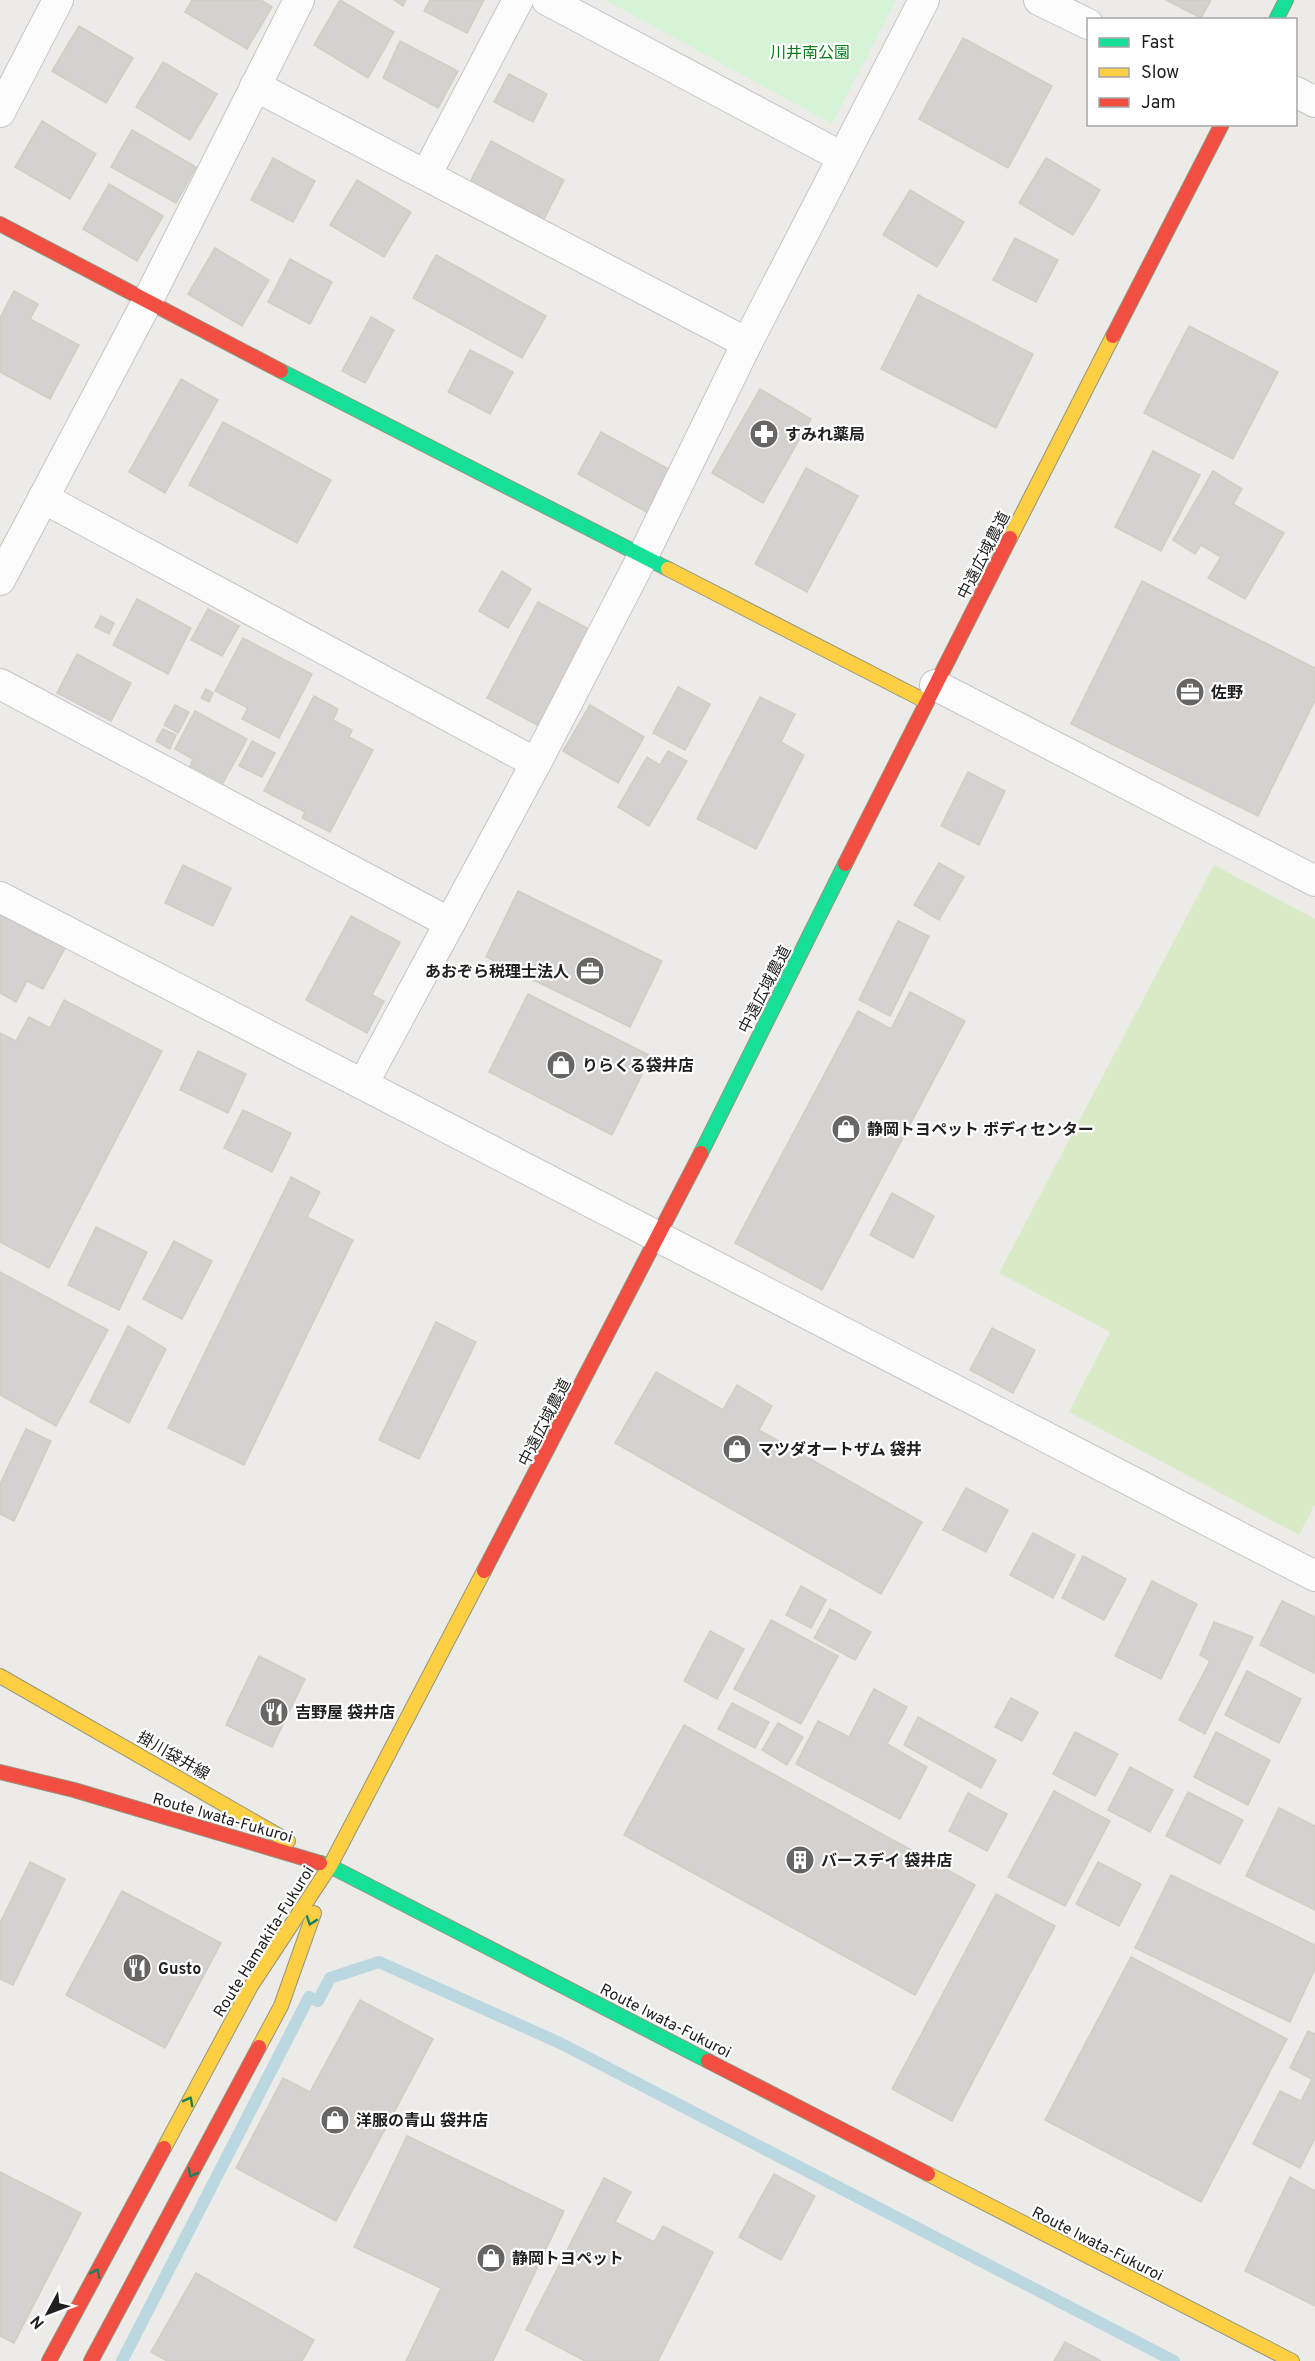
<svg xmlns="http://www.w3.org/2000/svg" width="1315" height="2361" font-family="Overpass,'Noto Sans JP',sans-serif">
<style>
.grass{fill:#d8eac6}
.park{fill:#d5f3d7}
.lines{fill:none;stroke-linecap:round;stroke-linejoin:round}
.stream{stroke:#bbd7e0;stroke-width:12}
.building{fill:#d4d1ce;stroke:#d0cdc9;stroke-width:1.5}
.street-casing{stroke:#c6c5c4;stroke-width:32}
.fast-casing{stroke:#949680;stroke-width:16}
.slow-casing{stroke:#949680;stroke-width:16}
.jam-casing{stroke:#949680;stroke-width:16}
.street{stroke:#fcfcfc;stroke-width:30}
.fast{stroke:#16e098;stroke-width:14}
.slow{stroke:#ffcf43;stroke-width:14}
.jam{stroke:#f24e42;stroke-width:14}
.oneway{stroke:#1a805c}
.labels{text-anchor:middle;stroke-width:4.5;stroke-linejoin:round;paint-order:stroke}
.park-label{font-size:16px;fill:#0c7e1a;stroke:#fff}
.poi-label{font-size:16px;font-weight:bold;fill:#1f1f1f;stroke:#fff;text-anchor:start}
.street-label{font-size:16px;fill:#1f1f1f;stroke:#fff}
</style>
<rect width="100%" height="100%" fill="#edebe8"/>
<path class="grass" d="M1214,865L1315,919V1504L1299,1535L1069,1412L1110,1332L999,1273Z"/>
<path class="park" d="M605,0H896L832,124Z"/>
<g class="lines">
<path class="stream" d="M122,2361L309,1997L318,2001L330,1978L379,1962L560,2043L1174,2361"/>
</g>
<g class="building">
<path d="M192,0H261L272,7L247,49L185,12Z"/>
<path d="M340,0L394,32L368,78L314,45Z"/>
<path d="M394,0H406L403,6Z"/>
<path d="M430,0H484L467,33L424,11Z"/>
<path d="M1166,0H1211L1201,18Z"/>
<path d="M79,26L133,58L106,103L52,71Z"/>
<path d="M963,38L1052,86L1008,168L919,119Z"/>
<path d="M400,41L458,71L438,108L383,78Z"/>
<path d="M163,62L217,94L190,140L136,107Z"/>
<path d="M509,74L547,94L533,122L494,102Z"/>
<path d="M42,121L96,154L70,199L15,167Z"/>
<path d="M132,130L196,167L176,203L111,167Z"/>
<path d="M491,141L564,180L542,223L469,184Z"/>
<path d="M273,158L315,181L293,222L251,200Z"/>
<path d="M1046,158L1100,190L1073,235L1019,203Z"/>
<path d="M357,180L411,212L384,257L330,225Z"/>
<path d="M109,184L163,216L137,261L83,229Z"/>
<path d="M910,190L964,222L937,267L883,235Z"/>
<path d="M1015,238L1058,260L1036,302L993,280Z"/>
<path d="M215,248L269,280L242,326L188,294Z"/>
<path d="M436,255L546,316L522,358L413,298Z"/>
<path d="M290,259L332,282L310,324L268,302Z"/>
<path d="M14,291L38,304L30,319L79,345L50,399L0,372V318Z"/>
<path d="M918,295L1033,354L996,428L881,369Z"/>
<path d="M371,317L394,330L365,383L342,371Z"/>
<path d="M1189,326L1278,372L1233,459L1144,413Z"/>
<path d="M470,350L513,372L490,414L448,392Z"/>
<path d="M181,379L218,400L165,493L129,472Z"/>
<path d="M760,389L811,419L763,503L712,473Z"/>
<path d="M223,422L331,480L297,543L189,485Z"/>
<path d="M601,432L674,472L650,514L578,474Z"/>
<path d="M1153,451L1200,475L1161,551L1115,527Z"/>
<path d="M806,468L858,496L807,592L755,564Z"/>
<path d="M1213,471L1242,489L1233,504L1284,533L1245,599L1208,578L1221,557L1201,545L1195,554L1173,540Z"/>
<path d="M502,571L531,589L508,628L479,611Z"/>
<path d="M1142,581L1315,668V700L1258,816L1071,724Z"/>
<path d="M137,599L191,628L168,674L113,645Z"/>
<path d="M538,602L591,630L539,726L487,698Z"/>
<path d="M208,609L239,626L222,656L191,640Z"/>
<path d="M101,616L114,623L109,634L95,627Z"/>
<path d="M243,638L312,674L279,738L242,719L248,708L215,691Z"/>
<path d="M77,654L131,683L111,721L57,693Z"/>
<path d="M678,687L710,704L685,750L653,733Z"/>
<path d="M206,689L213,693L209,702L201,698Z"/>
<path d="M314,696L338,709L333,720L352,730L349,737L373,750L330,832L302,818L305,812L264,791Z"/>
<path d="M760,697L795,714L781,742L804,755L756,849L697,819Z"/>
<path d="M175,705L189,712L178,733L164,725Z"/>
<path d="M590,705L644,737L618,783L563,751Z"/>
<path d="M195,711L247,739L223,783L190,766L193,759L175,749Z"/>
<path d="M163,729L176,735L170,749L156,741Z"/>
<path d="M252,741L275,753L262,777L239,766Z"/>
<path d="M668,751L687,761L649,826L618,807L647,757L660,765Z"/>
<path d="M968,772L1005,791L979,845L941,826Z"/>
<path d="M939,863L964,877L939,920L914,905Z"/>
<path d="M183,865L231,888L213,926L165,903Z"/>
<path d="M518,891L662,961L630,1027L486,957Z"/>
<path d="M0,915L65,948L43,989L27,981L16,1002L0,993Z"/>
<path d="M351,916L400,942L372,995L384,1001L367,1033L306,1000Z"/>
<path d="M898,921L929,936L890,1016L859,1000Z"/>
<path d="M910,992L965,1021L822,1290L735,1243L858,1011L891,1029Z"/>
<path d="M528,994L651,1056L612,1135L489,1072Z"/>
<path d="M64,1000L162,1051L49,1268L0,1242V1033L16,1041L29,1017L50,1028Z"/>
<path d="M198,1051L246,1074L228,1113L180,1090Z"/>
<path d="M243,1110L291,1133L272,1172L224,1148Z"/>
<path d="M291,1177L320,1192L307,1217L353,1240L244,1465L168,1428Z"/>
<path d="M892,1193L934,1216L913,1258L870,1235Z"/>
<path d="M96,1227L147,1252L119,1310L68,1285Z"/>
<path d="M174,1241L212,1261L182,1319L143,1299Z"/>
<path d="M0,1272L108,1330L56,1426L0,1395Z"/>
<path d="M436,1322L476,1342L419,1459L379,1440Z"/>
<path d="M128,1326L166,1349L129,1423L90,1402Z"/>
<path d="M992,1328L1035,1350L1013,1393L970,1370Z"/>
<path d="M656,1372L723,1410L737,1385L772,1406L759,1430L922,1522L881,1594L615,1443Z"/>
<path d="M26,1429L51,1441L14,1521L0,1514V1484Z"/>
<path d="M966,1488L1008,1510L986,1552L943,1530Z"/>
<path d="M1033,1533L1075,1555L1053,1598L1010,1575Z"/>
<path d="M1083,1556L1126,1579L1104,1620L1062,1598Z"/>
<path d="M1152,1581L1197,1604L1161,1679L1115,1656Z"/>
<path d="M801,1586L826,1600L811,1628L786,1615Z"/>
<path d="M1282,1601L1315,1617L1314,1673L1260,1645Z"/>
<path d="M830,1609L871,1632L855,1660L814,1638Z"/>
<path d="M771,1620L838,1656L801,1724L734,1689Z"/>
<path d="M1214,1622L1253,1637L1205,1734L1179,1720L1210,1661L1200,1655Z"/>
<path d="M710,1631L744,1649L717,1699L684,1681Z"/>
<path d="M259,1656L305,1679L272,1747L226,1725Z"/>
<path d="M1247,1671L1301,1699L1279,1743L1225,1715Z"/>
<path d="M874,1689L907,1707L887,1744L927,1767L900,1819L796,1764L818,1721L849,1737Z"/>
<path d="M1011,1698L1038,1712L1022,1741L995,1727Z"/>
<path d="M732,1703L769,1722L755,1748L718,1729Z"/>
<path d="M918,1717L996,1760L981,1788L904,1745Z"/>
<path d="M778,1723L803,1737L787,1765L762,1750Z"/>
<path d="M684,1725L975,1885L915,1995L624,1835Z"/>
<path d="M1075,1732L1118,1754L1095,1796L1053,1774Z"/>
<path d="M1216,1732L1270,1760L1248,1805L1194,1777Z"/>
<path d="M1130,1767L1173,1790L1150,1832L1108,1810Z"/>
<path d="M1054,1791L1110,1821L1065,1906L1008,1877Z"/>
<path d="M1188,1792L1243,1820L1220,1864L1166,1836Z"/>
<path d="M968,1793L1007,1814L987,1851L949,1831Z"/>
<path d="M1279,1808L1315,1826V1910L1246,1876Z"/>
<path d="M30,1862L65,1879L13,1985L0,1979V1923Z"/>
<path d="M1098,1862L1141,1884L1119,1926L1076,1904Z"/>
<path d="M1171,1875L1315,1945V1969L1290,2022L1135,1948Z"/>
<path d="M122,1891L221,1943L165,2048L66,1995Z"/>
<path d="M996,1894L1055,1926L952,2121L892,2089Z"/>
<path d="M1131,1957L1287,2039L1201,2202L1045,2120Z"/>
<path d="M360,2000L433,2039L336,2221L236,2168L283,2078L310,2092Z"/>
<path d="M1308,2031L1315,2034V2138L1300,2168L1253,2144L1280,2091L1301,2101L1312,2079L1290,2068Z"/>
<path d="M407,2136L564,2211L493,2361H406L441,2288L354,2247Z"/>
<path d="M0,2172L81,2213L14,2343L0,2336Z"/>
<path d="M774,2174L815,2196L781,2260L739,2237Z"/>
<path d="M1290,2177L1315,2191V2306L1245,2271Z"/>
<path d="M604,2178L631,2192L615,2222L654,2242L663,2226L713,2252L658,2361H585L526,2330Z"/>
<path d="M196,2273L314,2340L302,2361H167L151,2352Z"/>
<path d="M1065,2342L1101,2361H1054Z"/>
</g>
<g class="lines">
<g class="street-casing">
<g id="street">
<path d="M547,0L842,157"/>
<path d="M1039,0L1088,24"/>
<path d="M255,86L747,343L924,0"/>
<path d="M1296,92L1315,102"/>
<path d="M0,112L58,0"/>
<path d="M426,175L518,0"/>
<path d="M43,498L536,763L363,1084"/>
<path d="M0,580L147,302L299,0"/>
<path d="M0,684L450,923"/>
<path d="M935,685L1315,881"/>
<path d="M536,763L643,556L747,343"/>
<path d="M0,897L1315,1576"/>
</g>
</g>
<g class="fast-casing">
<g id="fast">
<path d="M1276,20L1286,0"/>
<path d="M281,371L668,569"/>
<path d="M701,1153L845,864"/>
<path d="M320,1863L330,1866L708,2061"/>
</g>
</g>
<g class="slow-casing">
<g id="slow">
<path d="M1010,538L1113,336"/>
<path d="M668,569L927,702"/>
<path d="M0,1676L288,1841"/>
<path d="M330,1866L484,1571"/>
<path d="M259,2047L281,2006L314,1913"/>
<path d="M164,2148L251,1986L330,1866"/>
<path d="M928,2174L1292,2361"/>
</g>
</g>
<g class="jam-casing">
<g id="jam">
<path d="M0,224L281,371"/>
<path d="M1113,336L1222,124"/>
<path d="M845,864L1010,538"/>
<path d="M484,1571L701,1153"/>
<path d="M0,1772L74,1790L320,1863"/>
<path d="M708,2061L928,2174"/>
<path d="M49,2361L164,2148"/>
<path d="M91,2361L259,2047"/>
</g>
</g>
<use href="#street" class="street"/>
<use href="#fast" class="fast"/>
<use href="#slow" class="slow"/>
<use href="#jam" class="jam"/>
</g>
<defs><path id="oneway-chevron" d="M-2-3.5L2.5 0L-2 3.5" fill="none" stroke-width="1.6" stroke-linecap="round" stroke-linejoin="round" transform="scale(1.5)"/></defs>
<g class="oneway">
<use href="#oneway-chevron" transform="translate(311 1921) rotate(109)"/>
<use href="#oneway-chevron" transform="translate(189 2101) rotate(-62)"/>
<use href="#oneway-chevron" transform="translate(192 2173) rotate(118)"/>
<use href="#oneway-chevron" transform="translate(96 2273) rotate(-62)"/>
</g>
<defs>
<g id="pharmacy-disc" transform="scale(1.5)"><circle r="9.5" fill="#676665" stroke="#fff"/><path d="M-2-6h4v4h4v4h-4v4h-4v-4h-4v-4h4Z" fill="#fff"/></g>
<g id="office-disc" transform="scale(1.5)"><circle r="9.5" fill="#676665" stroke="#fff"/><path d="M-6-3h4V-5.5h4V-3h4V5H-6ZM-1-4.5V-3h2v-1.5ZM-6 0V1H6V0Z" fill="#fff"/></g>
<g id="shop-disc" transform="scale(1.5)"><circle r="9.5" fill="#676665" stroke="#fff"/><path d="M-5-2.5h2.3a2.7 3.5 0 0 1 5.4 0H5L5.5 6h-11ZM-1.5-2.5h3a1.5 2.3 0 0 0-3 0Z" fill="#fff"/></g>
<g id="restaurant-disc" transform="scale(1.5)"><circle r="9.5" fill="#676665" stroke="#fff"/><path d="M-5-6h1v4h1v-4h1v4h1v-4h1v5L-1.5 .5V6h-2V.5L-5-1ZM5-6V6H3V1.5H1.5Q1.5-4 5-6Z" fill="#fff"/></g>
<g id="building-disc" transform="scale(1.5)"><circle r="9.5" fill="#676665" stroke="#fff"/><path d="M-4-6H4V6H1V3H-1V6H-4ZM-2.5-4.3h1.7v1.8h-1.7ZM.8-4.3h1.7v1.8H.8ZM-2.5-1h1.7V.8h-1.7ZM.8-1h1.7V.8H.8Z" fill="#fff"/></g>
</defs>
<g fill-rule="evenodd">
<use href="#pharmacy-disc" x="764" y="434"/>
<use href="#office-disc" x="1190" y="692"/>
<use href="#office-disc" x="590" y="971"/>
<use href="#shop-disc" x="561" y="1065"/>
<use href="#shop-disc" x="846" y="1129"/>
<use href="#shop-disc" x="737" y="1449"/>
<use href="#restaurant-disc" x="274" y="1712"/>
<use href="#building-disc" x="800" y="1860"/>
<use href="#restaurant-disc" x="137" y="1968"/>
<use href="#shop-disc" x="335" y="2120"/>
<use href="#shop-disc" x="491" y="2258"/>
</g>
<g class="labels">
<g class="park-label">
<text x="810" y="58">川井南公園</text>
</g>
<g class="poi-label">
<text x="785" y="440">すみれ薬局</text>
<text x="1211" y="698">佐野</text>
<text x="569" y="977" text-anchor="end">あおぞら税理士法人</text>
<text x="582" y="1071">りらくる袋井店</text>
<text x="867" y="1135">静岡トヨペット ボディセンター</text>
<text x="758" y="1455">マツダオートザム 袋井</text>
<text x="295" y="1718">吉野屋 袋井店</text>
<text x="821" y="1866">バースデイ 袋井店</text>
<text x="158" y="1974">Gusto</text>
<text x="356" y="2126">洋服の青山 袋井店</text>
<text x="512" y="2264">静岡トヨペット</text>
</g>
<g class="street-label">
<text transform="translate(983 555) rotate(-63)" y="6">中遠広域農道</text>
<text transform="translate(764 989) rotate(-63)" y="6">中遠広域農道</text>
<text transform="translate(544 1422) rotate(-63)" y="6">中遠広域農道</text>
<text transform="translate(174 1755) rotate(30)" y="6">掛川袋井線</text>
<text transform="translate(223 1817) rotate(16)" y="6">Route Iwata-Fukuroi</text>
<text transform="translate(263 1941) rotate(-58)" y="6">Route Hamakita-Fukuroi</text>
<text transform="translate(666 2020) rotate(27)" y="6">Route Iwata-Fukuroi</text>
<text transform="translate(1098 2243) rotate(27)" y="6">Route Iwata-Fukuroi</text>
</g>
</g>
<rect x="1087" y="18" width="210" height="108" fill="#ffffff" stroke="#a5a5a5" stroke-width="1.5"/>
<rect x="1099" y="38" width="30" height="9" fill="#16e098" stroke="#a5a5a5" stroke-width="1.5"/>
<text x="1141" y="48" font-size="18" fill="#1f1f1f">Fast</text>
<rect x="1099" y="68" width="30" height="9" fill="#ffcf43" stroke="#a5a5a5" stroke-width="1.5"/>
<text x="1141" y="78" font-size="18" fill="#1f1f1f">Slow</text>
<rect x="1099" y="98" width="30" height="9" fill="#f24e42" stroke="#a5a5a5" stroke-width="1.5"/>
<text x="1141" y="108" font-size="18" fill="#1f1f1f">Jam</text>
<g transform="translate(48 2313) rotate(229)" stroke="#ffffff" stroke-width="4.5" paint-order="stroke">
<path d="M0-4.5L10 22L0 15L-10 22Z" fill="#1f1f1f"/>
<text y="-9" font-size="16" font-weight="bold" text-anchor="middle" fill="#1f1f1f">N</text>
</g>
</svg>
